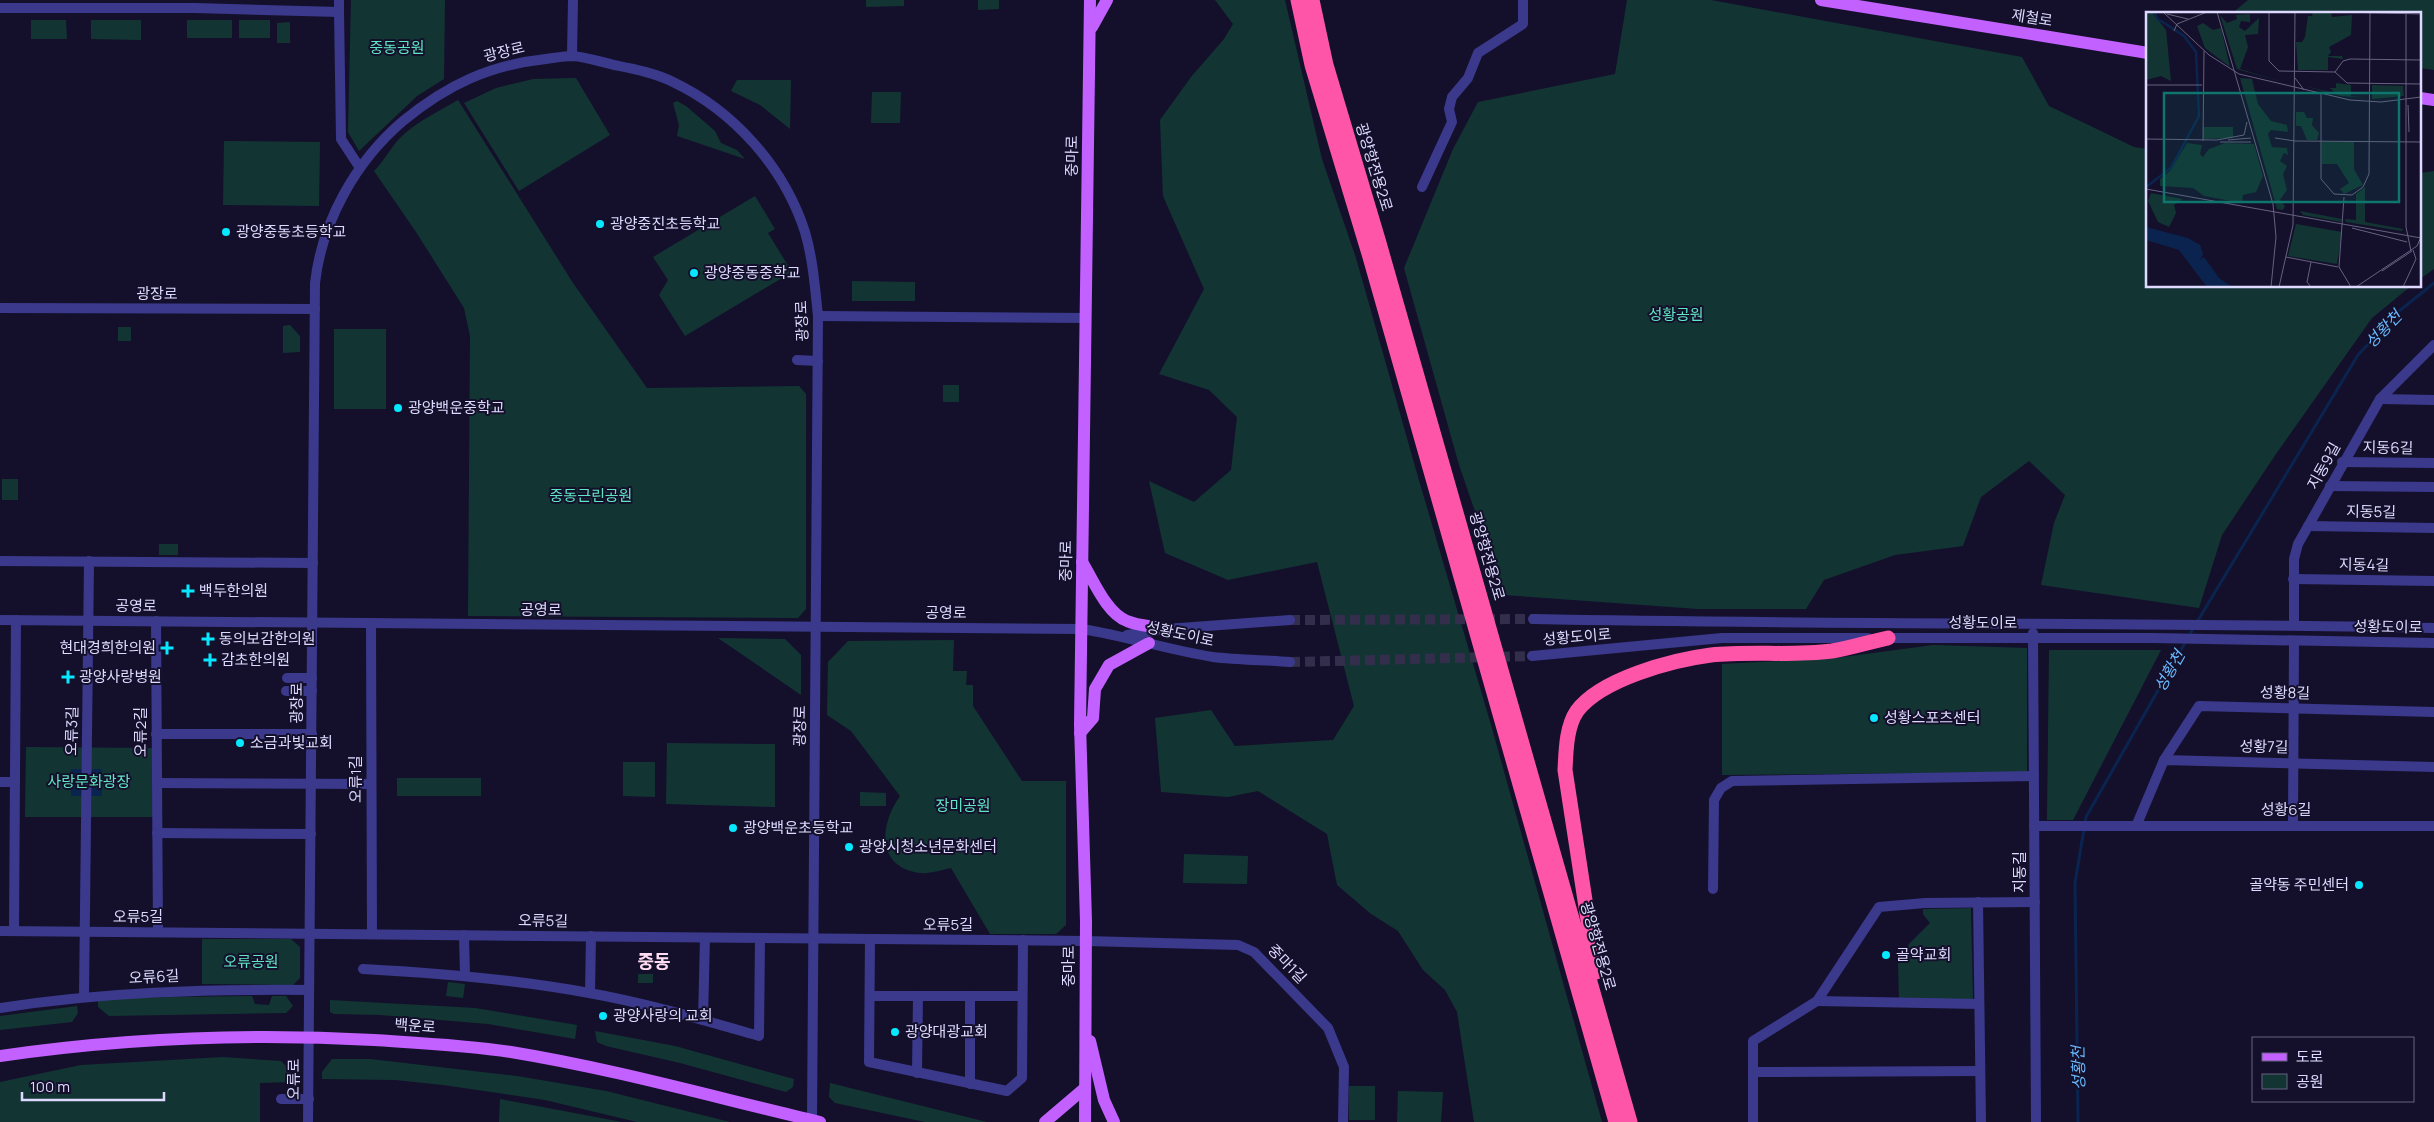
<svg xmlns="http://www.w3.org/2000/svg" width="2434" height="1122" font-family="Manrope,'Noto Sans KR',sans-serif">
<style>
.green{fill:#123534}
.water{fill:#0a244f}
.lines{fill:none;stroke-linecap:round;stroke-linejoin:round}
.stream{stroke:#0a244f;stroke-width:3}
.minor-tunnel{stroke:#322e4b;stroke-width:10;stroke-dasharray:10 5;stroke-linecap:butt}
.minor{stroke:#3b398c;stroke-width:10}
.major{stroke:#c261ff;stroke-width:12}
.highway{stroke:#ff55a8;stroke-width:15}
.poi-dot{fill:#06e8ff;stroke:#14102b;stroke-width:2}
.labels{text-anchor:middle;stroke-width:4;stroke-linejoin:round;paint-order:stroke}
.street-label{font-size:15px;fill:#dedaff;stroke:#14102b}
.park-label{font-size:15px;fill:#5fe6c3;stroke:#14102b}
.poi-label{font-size:15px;fill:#dedaff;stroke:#14102b;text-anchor:start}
.water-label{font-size:16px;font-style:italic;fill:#68baff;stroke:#14102b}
.quarter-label{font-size:18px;font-weight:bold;fill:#ffdcf2;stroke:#14102b}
.inset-river{fill:none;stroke:#0a244f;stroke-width:2.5}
.inset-road{fill:none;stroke:#656180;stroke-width:1}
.view{fill:#0f766e;fill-opacity:0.15;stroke:#0f766e;stroke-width:2.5}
.inset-edge{fill:none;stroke:#dedaff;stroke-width:2.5}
</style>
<rect width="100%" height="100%" fill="#14102b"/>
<g class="green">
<path d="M351,0H445L444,79L417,96L359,151L348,132Z"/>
<path d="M866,0H904V6L866,7Z"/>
<path d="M978,0H999V9L978,10Z"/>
<path d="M1215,0H1285L1322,159L1356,258L1418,477L1491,725L1602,1122H1474L1457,1012L1445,990L1423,970L1398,931L1371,914L1337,885L1327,834L1258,791L1228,797L1161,792L1155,718L1211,710L1235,746L1333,740L1354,706L1317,562L1228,580L1165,553L1149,481L1194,502L1231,470L1237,417L1209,390L1159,374L1204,289L1163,196L1160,120L1191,77L1224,39L1233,24Z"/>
<path d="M1627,0H1711L2022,57L2049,106L2134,147L2148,149V286H2411L2372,318L2276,454L2222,535L2199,608L2041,585L2054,523L2065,495L2029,461L1981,497L1963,546L1895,555L1824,580L1806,609H1698L1504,595L1459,465L1404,268L1453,149L1478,102L1615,74Z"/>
<path d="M2248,0H2434V70L2420,68V14H2236V10Z"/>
<path d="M31,20H66L67,39H31Z"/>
<path d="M91,20H141V40L91,39Z"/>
<rect x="187" y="20" width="45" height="18"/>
<rect x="239" y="20" width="31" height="18"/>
<path d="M290,22V43H277V23Z"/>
<path d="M576,78L610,135L519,191L464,103L496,88L533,79Z"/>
<path d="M737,80H791L790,129L760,105L731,91Z"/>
<path d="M872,92H901L900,123H871Z"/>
<path d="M458,100L573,283L647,388L799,386L806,394V609L798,618L468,616L470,336L464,308L416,232L374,171C384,161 390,149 399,139C414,123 439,111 458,100Z"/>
<path d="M677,101L686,106L715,131L721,143L737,150L745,159L677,136L679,125L673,103Z"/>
<path d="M224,141L320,142L319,206L223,205Z"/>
<path d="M2434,171V269L2420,279V173Z"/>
<path d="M755,196L775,229L768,233L792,272L685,336L659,295L668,280L653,257Z"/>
<path d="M852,281L915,282V301H852Z"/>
<path d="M290,325L300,336V352L283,353V326Z"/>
<rect x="118" y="327" width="13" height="14"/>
<rect x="334" y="329" width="52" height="80"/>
<rect x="943" y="385" width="16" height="17"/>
<rect x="2" y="479" width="16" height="21"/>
<rect x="159" y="544" width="19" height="11"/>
<path d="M718,638L785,639L801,655V695Z"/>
<path d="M954,640L953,671H967L966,685H973V706L1022,781H1066V925L1056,934H990L951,868C941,870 930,874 920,873C875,867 880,824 900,796L851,731L827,715L828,662L848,641Z"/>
<path d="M1933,645L2027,648V772L1722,775V664L1836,658Z"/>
<path d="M2049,650H2161L2073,820H2047Z"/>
<path d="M667,743L775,744V807L666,804Z"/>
<path d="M26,747L153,748V817H25Z"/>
<path d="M623,762H655V797L623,796Z"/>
<rect x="397" y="778" width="84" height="18"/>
<path d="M860,792L886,793V806H860Z"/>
<path d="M1184,854L1248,856L1247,884L1183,883Z"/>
<path d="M1971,908L1973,999L1899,1000L1898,963L1909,944L1930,923L1923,914V909Z"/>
<path d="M202,939H291L300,947V978L293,985L202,984Z"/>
<rect x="638" y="974" width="15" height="9"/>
<path d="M448,982L465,984L463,998L446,996Z"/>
<path d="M252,996L255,1004L269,1005L272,996H286L293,1006L286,1013L109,1016L98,1007V998Z"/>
<path d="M330,1000L475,1008L577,1025L575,1039L488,1024L380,1015L334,1014L330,1012Z"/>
<path d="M77,1006L78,1013L72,1022L0,1030V1016Z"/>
<path d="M595,1031L675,1046L794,1079L793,1087L786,1092L680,1063L606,1046L597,1042Z"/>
<path d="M223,1057L281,1061L290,1070V1082L260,1083V1122H0V1082L81,1065Z"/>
<path d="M332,1059H370L517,1076L606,1091L730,1122H637L545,1100L443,1085L395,1080L322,1079V1072Z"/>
<path d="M830,1083L987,1122H925L835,1103L829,1097Z"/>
<rect x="1349" y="1086" width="26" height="34"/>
<path d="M1398,1091L1443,1092L1441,1122H1397Z"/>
<path d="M500,1099L622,1122H499Z"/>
</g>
<rect class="water" x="71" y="769" width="31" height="27"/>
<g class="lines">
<g class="stream">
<path d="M2197,622L2358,355L2398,312L2434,283"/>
<path d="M2078,1122L2075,883L2086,817L2194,627"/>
</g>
<g class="minor-tunnel">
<path d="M1290,620L1533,619"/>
<path d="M1290,662L1532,656"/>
</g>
<g class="minor">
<path d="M0,8H195L339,12V0"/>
<path d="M339,12L341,139L360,168"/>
<path d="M572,56L573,0"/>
<path d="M1422,187L1452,122L1449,109L1452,97L1468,78L1478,53L1523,24V0"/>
<path d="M0,308L315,309"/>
<path d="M818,316L1086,318"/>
<path d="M797,360L818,361"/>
<path d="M2380,399L2434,400"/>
<path d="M2342,462L2434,463"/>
<path d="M2330,486L2434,487"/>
<path d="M2308,526L2434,528"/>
<path d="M0,561L313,563"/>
<path d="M2293,579L2434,581"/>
<path d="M1533,619C1833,625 2134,622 2434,628"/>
<path d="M0,620L1082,629C1126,636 1169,650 1213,657C1238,660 1265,660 1290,662"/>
<path d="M156,621L158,932"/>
<path d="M371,623L372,934"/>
<path d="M2294,625V559L2298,544L2380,399L2434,345"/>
<path d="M2033,633L2036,1122"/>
<path d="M1127,635L1166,629L1290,620"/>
<path d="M1882,638H2153L2434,643"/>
<path d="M1532,656L1722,638H1868"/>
<path d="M287,678H312"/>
<path d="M286,691H312"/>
<path d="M156,734H312"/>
<path d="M2164,760L2199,706L2434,712"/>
<path d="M0,782H15"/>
<path d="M157,783L371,784"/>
<path d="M2137,824L2164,760L2434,767"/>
<path d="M2293,825L2294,641"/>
<path d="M2034,826H2434"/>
<path d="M157,833L311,834"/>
<path d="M1713,889L1714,800L1721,788L1732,781L2034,776"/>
<path d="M1978,902L1981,1122"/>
<path d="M0,931L1086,941L1238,945L1254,952L1328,1028L1344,1067L1343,1122"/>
<path d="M14,931L16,620"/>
<path d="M464,935L465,975"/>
<path d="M870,939L869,1062L1007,1091L1022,1078L1023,940"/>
<path d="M363,969C439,973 514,979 589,993C646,1003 703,1020 759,1036L760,938"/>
<path d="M590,993L591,936"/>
<path d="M84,996L89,561"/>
<path d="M871,996H1022"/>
<path d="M1817,1001L1979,1004"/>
<path d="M0,1008C103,992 205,989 309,990"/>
<path d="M703,1020L705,938"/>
<path d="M1753,1072L1980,1071"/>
<path d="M917,1073L918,996"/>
<path d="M970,1084V996"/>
<path d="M281,1099H309"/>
<path d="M308,1122L315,283C322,221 356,161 403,121C447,85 489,65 546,59C554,58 564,56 573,56C586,57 601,62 614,65C634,69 655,73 673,82C734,111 784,167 805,232C813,259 815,288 818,316L812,1120"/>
<path d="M1753,1122V1041L1817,1001L1879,907L1925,903L2035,902"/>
</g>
<g class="major">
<path d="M1821,0L2148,53"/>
<path d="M1092,27L1107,0"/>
<path d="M2420,98L2434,100"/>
<path d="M1082,562C1093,579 1106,613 1127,621C1138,626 1153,626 1166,629"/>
<path d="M1080,733L1093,718L1095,689L1109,665L1149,643"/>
<path d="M1090,1041L1104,1100L1114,1122"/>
<path d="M0,1056C124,1038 249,1033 374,1040C420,1043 466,1045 511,1052C615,1069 717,1098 820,1122"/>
<path d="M1045,1122L1085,1088"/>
<path d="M1085,1122L1086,921L1080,724L1090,0"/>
</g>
<g class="highway">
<path d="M1298,0L1312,65L1370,257L1616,1122"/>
<path d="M1312,0L1326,65L1379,243L1630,1122"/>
<path d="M1596,972L1565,770C1566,752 1566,727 1577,711C1601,679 1672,660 1711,655C1751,651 1792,656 1832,651C1851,648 1869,642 1888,638"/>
</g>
</g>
<g class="poi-dot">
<circle cx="600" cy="224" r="5"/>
<circle cx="226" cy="232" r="5"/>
<circle cx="694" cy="273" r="5"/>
<circle cx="398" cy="408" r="5"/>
<path d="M185.5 583.5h5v5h5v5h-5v5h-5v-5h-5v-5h5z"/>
<path d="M205.5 631.5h5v5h5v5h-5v5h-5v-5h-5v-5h5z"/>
<path d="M164.5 640.5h5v5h5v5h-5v5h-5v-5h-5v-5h5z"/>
<path d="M207.5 652.5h5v5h5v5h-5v5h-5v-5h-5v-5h5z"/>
<path d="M65.5 669.5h5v5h5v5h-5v5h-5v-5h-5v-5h5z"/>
<circle cx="1874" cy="718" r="5"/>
<circle cx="240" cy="743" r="5"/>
<circle cx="733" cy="828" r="5"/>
<circle cx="849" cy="847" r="5"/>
<circle cx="2359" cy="885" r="5"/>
<circle cx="1886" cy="955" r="5"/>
<circle cx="603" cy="1016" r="5"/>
<circle cx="895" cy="1032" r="5"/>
</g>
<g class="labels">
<g class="street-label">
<text transform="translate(2032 18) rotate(9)" y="5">제철로</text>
<text transform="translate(504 52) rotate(-14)" y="5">광장로</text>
<text transform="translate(1072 156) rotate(-89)" y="5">중마로</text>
<text transform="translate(1374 167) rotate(73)" y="5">광양항전용2로</text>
<text x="157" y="299">광장로</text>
<text transform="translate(802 321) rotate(-92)" y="5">광장로</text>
<text transform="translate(2388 448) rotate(1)" y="5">지동6길</text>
<text transform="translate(2324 466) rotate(-61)" y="5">지동9길</text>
<text transform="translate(2371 512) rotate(1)" y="5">지동5길</text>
<text transform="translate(1487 556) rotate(74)" y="5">광양항전용2로</text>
<text transform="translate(1066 561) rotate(-89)" y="5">중마로</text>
<text transform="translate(2364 565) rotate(1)" y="5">지동4길</text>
<text transform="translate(136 606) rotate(1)" y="5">공영로</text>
<text x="541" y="615">공영로</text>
<text x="946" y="618">공영로</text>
<text x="1983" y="628">성황도이로</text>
<text transform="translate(2388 627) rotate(1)" y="5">성황도이로</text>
<text transform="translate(1180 634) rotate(12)" y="5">성황도이로</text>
<text transform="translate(1577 637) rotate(-5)" y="5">성황도이로</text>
<text transform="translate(2285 693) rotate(1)" y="5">성황8길</text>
<text transform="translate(297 703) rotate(-90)" y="5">광장로</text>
<text transform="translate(800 726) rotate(-89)" y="5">광장로</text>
<text transform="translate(72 731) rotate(-89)" y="5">오류3길</text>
<text transform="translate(141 732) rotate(-90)" y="5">오류2길</text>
<text transform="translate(2264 747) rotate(1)" y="5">성황7길</text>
<text transform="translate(356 779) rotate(-90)" y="5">오류1길</text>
<text x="2286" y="815">성황6길</text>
<text transform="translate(2020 872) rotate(-90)" y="5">지동길</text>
<text x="138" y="922">오류5길</text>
<text transform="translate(543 921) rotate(1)" y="5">오류5길</text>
<text x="948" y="930">오류5길</text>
<text transform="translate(1598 946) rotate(74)" y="5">광양항전용2로</text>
<text transform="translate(1287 964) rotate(46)" y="5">중마1길</text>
<text transform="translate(1069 966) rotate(-90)" y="5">중마로</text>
<text transform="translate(154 977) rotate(-3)" y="5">오류6길</text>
<text transform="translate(415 1026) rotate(4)" y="5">백운로</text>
<text transform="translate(294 1079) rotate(-90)" y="5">오류로</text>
</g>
<g class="park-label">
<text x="397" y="53">중동공원</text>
<text x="1676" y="320">성황공원</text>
<text x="591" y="501">중동근린공원</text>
<text x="89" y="787">사랑문화광장</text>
<text x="963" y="811">장미공원</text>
<text x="251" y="967">오류공원</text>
</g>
<g class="poi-label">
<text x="610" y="229">광양중진초등학교</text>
<text x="236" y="237">광양중동초등학교</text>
<text x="704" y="278">광양중동중학교</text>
<text x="408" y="413">광양백운중학교</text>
<text x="199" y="596">백두한의원</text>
<text x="219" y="644">동의보감한의원</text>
<text x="156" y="653" text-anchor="end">현대경희한의원</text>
<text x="221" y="665">감초한의원</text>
<text x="79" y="682">광양사랑병원</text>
<text x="1884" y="723">성황스포츠센터</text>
<text x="250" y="748">소금과빛교회</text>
<text x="743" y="833">광양백운초등학교</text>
<text x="859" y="852">광양시청소년문화센터</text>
<text x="2349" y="890" text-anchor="end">골약동 주민센터</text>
<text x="1896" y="960">골약교회</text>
<text x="613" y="1021">광양사랑의 교회</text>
<text x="905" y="1037">광양대광교회</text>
</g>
<g class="water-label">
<text transform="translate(2383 329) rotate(-46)" y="6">성황천</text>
<text transform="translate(2169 671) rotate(-60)" y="6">성황천</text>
<text transform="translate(2078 1068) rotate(-91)" y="6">성황천</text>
</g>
<g class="quarter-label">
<text x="654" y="968">중동</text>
</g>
</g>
<g transform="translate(2146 12)">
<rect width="275" height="275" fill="#14102b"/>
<path d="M0,0H6L20,18L25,69L15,64L0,68ZM167,0H185L186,5L206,3L205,23L183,35L185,40L182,44H196L197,47L182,45V58H152L150,30H156L159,25L162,4H166ZM104,2V10L95,9L93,15L99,19L113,6L112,22L99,23L102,35L94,57L140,71L91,57L74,3L81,11L91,7L90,3ZM57,11L67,18L75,16L84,55L59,36L51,14ZM94,66L106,67L112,92L125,109L141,113L142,120L125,118L122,122L126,135L141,136L142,143L138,141L134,149L141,154L137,162L141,178L134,188L139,194L137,198L131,197ZM190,71L205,73V84L222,86L195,84L158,74L189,81L184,76H190ZM226,73L257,74L258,84L226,87ZM150,100H158L161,106H167L166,113L173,121L171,128H161L155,114H150ZM57,115H87V126L57,127ZM176,130H208V157L217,173L198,182L194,177L203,171L191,152H176ZM41,131L56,133L54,142L57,145L63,137L79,131L108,132L117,164L110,180L97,183L96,191L58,184L47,176L14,174V167L24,159ZM219,175V210L257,217L256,219L200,210L199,207L210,208V182ZM5,181L37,187L28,193L30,201L23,215L12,210L2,189ZM154,199L196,207L195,210L157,203ZM150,212L196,220L191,252L142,244Z" fill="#123534"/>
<path d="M0,215L42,226L54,233L57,242L54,248L58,245L73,266L86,275H61L33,238L0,228Z" fill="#0a244f"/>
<path class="inset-river" d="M0,175L25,156L53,104L50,40L38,24L12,7L8,0"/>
<path class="inset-road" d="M17,0L63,43L93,62L204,88L235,90L275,85M71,0L127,192L130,225L125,275M123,0V49L133,59L189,60L197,49L204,47L275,48M127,0H163M196,0L275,2M260,0V215L265,239M21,2L42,7M28,19L31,12L61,0M189,60L201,71L275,72M149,66L158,78M0,73H56M175,81V167L188,182L206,183L217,175L223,162L224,0M262,93L263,120M129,126L149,129L275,130M0,127L71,128M71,128L98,123L101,110M82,128L105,126M57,129L58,39M74,130H105M0,177L275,226M198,185L193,255L205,275M206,216L261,230M140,245L192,255M236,259L266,239M133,275L147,213L149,0M165,275L161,270L165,250M210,275L271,234L275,225M257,275L270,247L267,238"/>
<path class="view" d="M18,81H253V190H18Z"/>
<rect width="275" height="275" class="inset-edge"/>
</g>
<rect x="2252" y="1037" width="162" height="65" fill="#14102b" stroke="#656180"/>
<rect x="2262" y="1053" width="25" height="8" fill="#c261ff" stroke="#656180"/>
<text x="2296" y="1062" font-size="15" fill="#dedaff">도로</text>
<rect x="2262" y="1074" width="25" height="15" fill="#123534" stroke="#656180"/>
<text x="2296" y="1087" font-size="15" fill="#dedaff">공원</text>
<path d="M22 1092v8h142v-8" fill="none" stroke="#dedaff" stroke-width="2.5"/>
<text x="30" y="1092" font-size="15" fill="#dedaff" stroke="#14102b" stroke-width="4" paint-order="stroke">100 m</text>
</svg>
